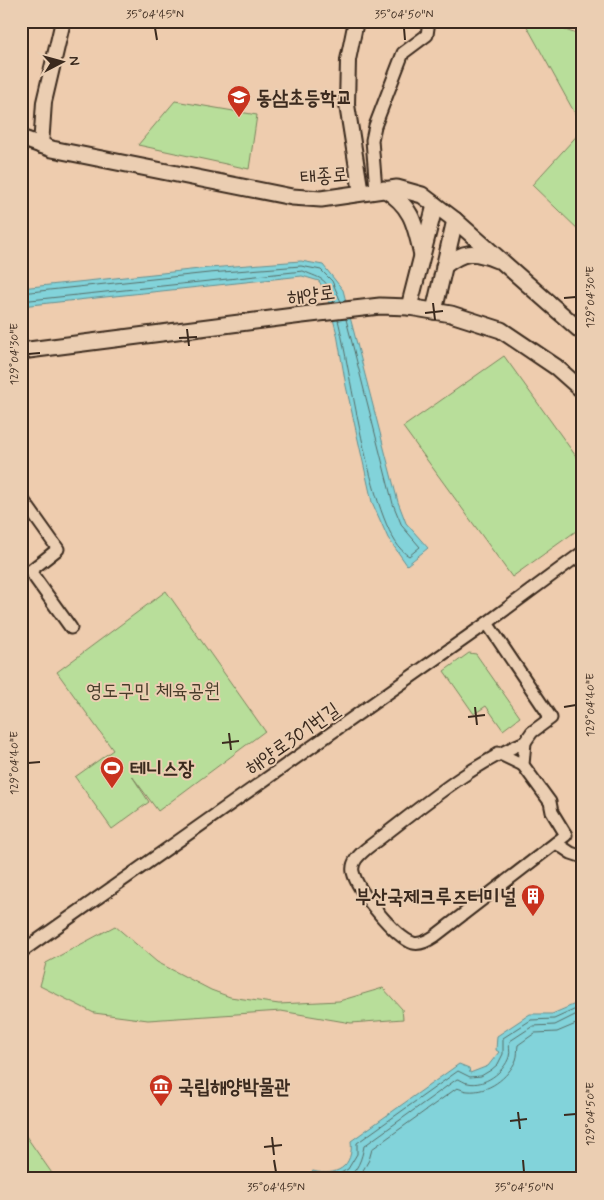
<svg xmlns="http://www.w3.org/2000/svg" width="604" height="1200" font-family="Mynerve,'Poor Story',sans-serif">
<style>
.green{fill:#b8de9a;stroke:#7a845c}
.water{fill:#82d3da;stroke:#668f8f}
.lines{fill:none;stroke-linecap:round;stroke-linejoin:round}
.shore{stroke:#576e69;stroke-width:1}
.minor-casing{stroke:#3b2a1e;stroke-width:15}
.tertiary-casing{stroke:#3b2a1e;stroke-width:18}
.secondary-casing{stroke:#3b2a1e;stroke-width:19}
.minor{stroke:#ebceb2;stroke-width:11}
.tertiary{stroke:#ebceb2;stroke-width:14}
.secondary{stroke:#ebceb2;stroke-width:15}
.ticks{fill:none;stroke:#3b2a1e;stroke-width:2}
.labels{text-anchor:middle;stroke-width:4;stroke-linejoin:round;paint-order:stroke}
.poi-label{font-size:20px;font-weight:bold;fill:#3b2a1e;stroke:#ebceb2;text-anchor:start}
.street-label{font-size:20px;fill:#3b2a1e;stroke:#ebceb2}
.park-label{font-size:20px;fill:#483c2a;stroke:#ebceb2}
.neatline{fill:none;stroke:#3b2a1e;stroke-width:2}
.ticks-label{font-size:12px;text-anchor:middle;fill:#3b2a1e}
</style>
<rect width="100%" height="100%" fill="#eeccae"/>
<filter id="ink" filterUnits="userSpaceOnUse"><feTurbulence type="fractalNoise" baseFrequency=".02" numOctaves="2"/><feDisplacementMap in="SourceGraphic" scale="10" xChannelSelector="R" yChannelSelector="G"/><feConvolveMatrix kernelMatrix="1 2 1 2 8 2 1 2 1" color-interpolation-filters="sRGB"/></filter>
<g filter="url(#ink)">
<g class="green">
<path d="M524,21H538L583,36V128Z"/>
<path d="M175,101L257,115L249,169L138,145Z"/>
<path d="M583,129V234L532,185Z"/>
<path d="M504,356L583,466V526L512,577L403,427Z"/>
<path d="M166,591L265,731L158,811L132,776L149,802L112,829L75,777L113,750L57,672Z"/>
<path d="M469,653L476,654L520,717L503,730L486,706L474,714L444,671Z"/>
<path d="M115,926L157,962L211,990L230,997L279,1004L339,1001L383,988L402,1009L403,1019L351,1023L281,1011L148,1020L94,1013L40,986L46,963Z"/>
<path d="M21,1129L56,1179H21Z"/>
</g>
<g class="water">
<path d="M301,261L323,265L343,290L398,502L406,523L428,548L407,565L388,538L372,502L346,386L337,334L326,293L319,281L302,276L21,306V288L209,268Z"/>
<path d="M583,994V1179H300L313,1171C336,1177 354,1167 351,1141L459,1064L469,1068L470,1073L488,1066L499,1052L496,1050L497,1036L530,1014H552L573,1005Z"/>
</g>
<g class="lines">
<g class="shore">
<path d="M21,293L209,273L301,266L321,270L332,281L341,302"/>
<path d="M21,301L303,271C323,280 327,277 334,303"/>
<path d="M338,320C350,365 371,536 409,556L420,547L402,526L393,504L346,319"/>
<path d="M330,1179L348,1169L357,1154V1143L458,1071L470,1077L481,1076L491,1070L498,1064L503,1054V1038L531,1020L554,1019L576,1009L583,1001"/>
<path d="M345,1179C358,1172 362,1158 364,1146L457,1079C461,1079 464,1083 468,1083C484,1087 504,1072 509,1057C511,1051 508,1046 510,1041L533,1026L555,1025L583,1011"/>
<path d="M358,1179L369,1160L372,1149L457,1088C461,1089 464,1091 468,1091C488,1093 508,1078 516,1060C518,1055 517,1050 518,1045L535,1033L557,1032L583,1021"/>
</g>
<g class="minor-casing">
<g id="minor">
<path d="M376,190L372,140L375,126L403,53L427,35L429,21"/>
<path d="M21,497L58,549L30,571L71,628"/>
<path d="M487,623L551,718L532,732L525,742"/>
<path d="M525,742L523,765L550,802L552,812L566,835L435,936C429,940 421,945 413,943C395,937 357,890 353,872C351,862 359,855 366,849C417,811 467,766 525,742Z"/>
<path d="M498,753L523,765"/>
<path d="M556,843L571,853L583,857"/>
<path d="M21,952L487,623L583,552"/>
</g>
</g>
<g class="tertiary-casing">
<g id="tertiary">
<path d="M356,21L348,60L347,105L361,193"/>
<path d="M41,146L44,102L63,21"/>
</g>
</g>
<g class="secondary-casing">
<g id="secondary">
<path d="M21,138L52,149L292,197L321,199L397,188L422,195L455,220L583,333"/>
<path d="M384,189C412,206 415,224 422,255"/>
<path d="M444,266C464,251 473,250 497,260"/>
<path d="M409,307L435,205"/>
<path d="M434,311L455,220"/>
<path d="M21,351L302,315L380,306L409,307L451,314L501,330L556,367L583,391"/>
</g>
</g>
<use href="#minor" class="minor"/>
<use href="#tertiary" class="tertiary"/>
<use href="#secondary" class="secondary"/>
</g>
</g>
<path class="ticks" d="M155,28L157,40M404,28L405,40M564,298L576,297M433,303L435,320M425,313L443,311M187,329L189,346M179,338L197,337M28,354L40,353M475,707L477,725M564,707L576,705M468,717L485,715M229,733L231,750M222,743L239,741M28,763L40,762M518,1112L520,1129M564,1115L576,1114M510,1121L527,1119M272,1137L274,1155M264,1147L282,1145M274,1160L276,1172M523,1160L524,1172"/>
<defs>
<g id="school-pin" transform="scale(1.25)"><path d="M0 17L-7.5 6A9.5 9.5 0 1 1 7.5 6Z" fill="#c8321e" stroke="#ebceb2"/><path d="M0-5L7-2L0 1L-7-2ZM-4 1L0 2.5L4 1V4Q0 6-4 4Z" fill="#fff"/></g>
<g id="stadium-pin" transform="scale(1.25)"><path d="M0 17L-7.5 6A9.5 9.5 0 1 1 7.5 6Z" fill="#c8321e" stroke="#ebceb2"/><path d="M0-5a6.5 5 0 1 0 0 10a6.5 5 0 1 0 0-10ZM-3.5-1.8h7v3.6h-7Z" fill="#fff"/></g>
<g id="building-pin" transform="scale(1.25)"><path d="M0 17L-7.5 6A9.5 9.5 0 1 1 7.5 6Z" fill="#c8321e" stroke="#ebceb2"/><path d="M-4-6H4V6H1V3H-1V6H-4ZM-2.5-4.3h1.7v1.8h-1.7ZM.8-4.3h1.7v1.8H.8ZM-2.5-1h1.7V.8h-1.7ZM.8-1h1.7V.8H.8Z" fill="#fff"/></g>
<g id="museum-pin" transform="scale(1.25)"><path d="M0 17L-7.5 6A9.5 9.5 0 1 1 7.5 6Z" fill="#c8321e" stroke="#ebceb2"/><path d="M0-6L6-3V-2H-6V-3ZM-5-1h2V3h-2ZM-1-1h2V3h-2ZM3-1h2V3H3ZM-6 4H6V6H-6Z" fill="#fff"/></g>
</defs>
<g fill-rule="evenodd">
<use href="#school-pin" x="239" y="97"/>
<use href="#stadium-pin" x="112" y="768"/>
<use href="#building-pin" x="533" y="896"/>
<use href="#museum-pin" x="161" y="1086"/>
</g>
<g class="labels">
<g class="poi-label">
<text x="256" y="104">동삼초등학교</text>
<text x="130" y="775">테니스장</text>
<text x="516" y="903" text-anchor="end">부산국제크루즈터미널</text>
<text x="178" y="1093">국립해양박물관</text>
</g>
<g class="street-label">
<text transform="translate(324 175) rotate(-4)" y="7">태종로</text>
<text transform="translate(311 294) rotate(-7)" y="7">해양로</text>
<text transform="translate(292 738) rotate(-35)" y="7">해양로301번길</text>
</g>
<g class="park-label">
<text x="153" y="697">영도구민 체육공원</text>
</g>
</g>
<rect width="604" height="1200" fill="none" stroke="#ebceb2" stroke-width="55"/>
<g transform="translate(62 62) rotate(84)" stroke="#ebceb2" stroke-width="4" paint-order="stroke">
<path d="M0-4L9 19L0 12L-9 19Z" fill="#3b2a1e"/>
<text y="-8" font-size="14" font-weight="bold" text-anchor="middle" fill="#3b2a1e">N</text>
</g>
<rect x="28" y="28" width="548" height="1144" class="neatline"/>
<g class="ticks-label">
<text x="155" y="18">35°04'45"N</text>
<text x="404" y="18">35°04'50"N</text>
<text transform="translate(590 297) rotate(-90)" y="4">129°04'30"E</text>
<text transform="translate(14 354) rotate(-90)" y="4">129°04'30"E</text>
<text transform="translate(590 705) rotate(-90)" y="4">129°04'40"E</text>
<text transform="translate(14 763) rotate(-90)" y="4">129°04'40"E</text>
<text transform="translate(590 1114) rotate(-90)" y="4">129°04'50"E</text>
<text x="276" y="1191">35°04'45"N</text>
<text x="524" y="1191">35°04'50"N</text>
</g>
</svg>
